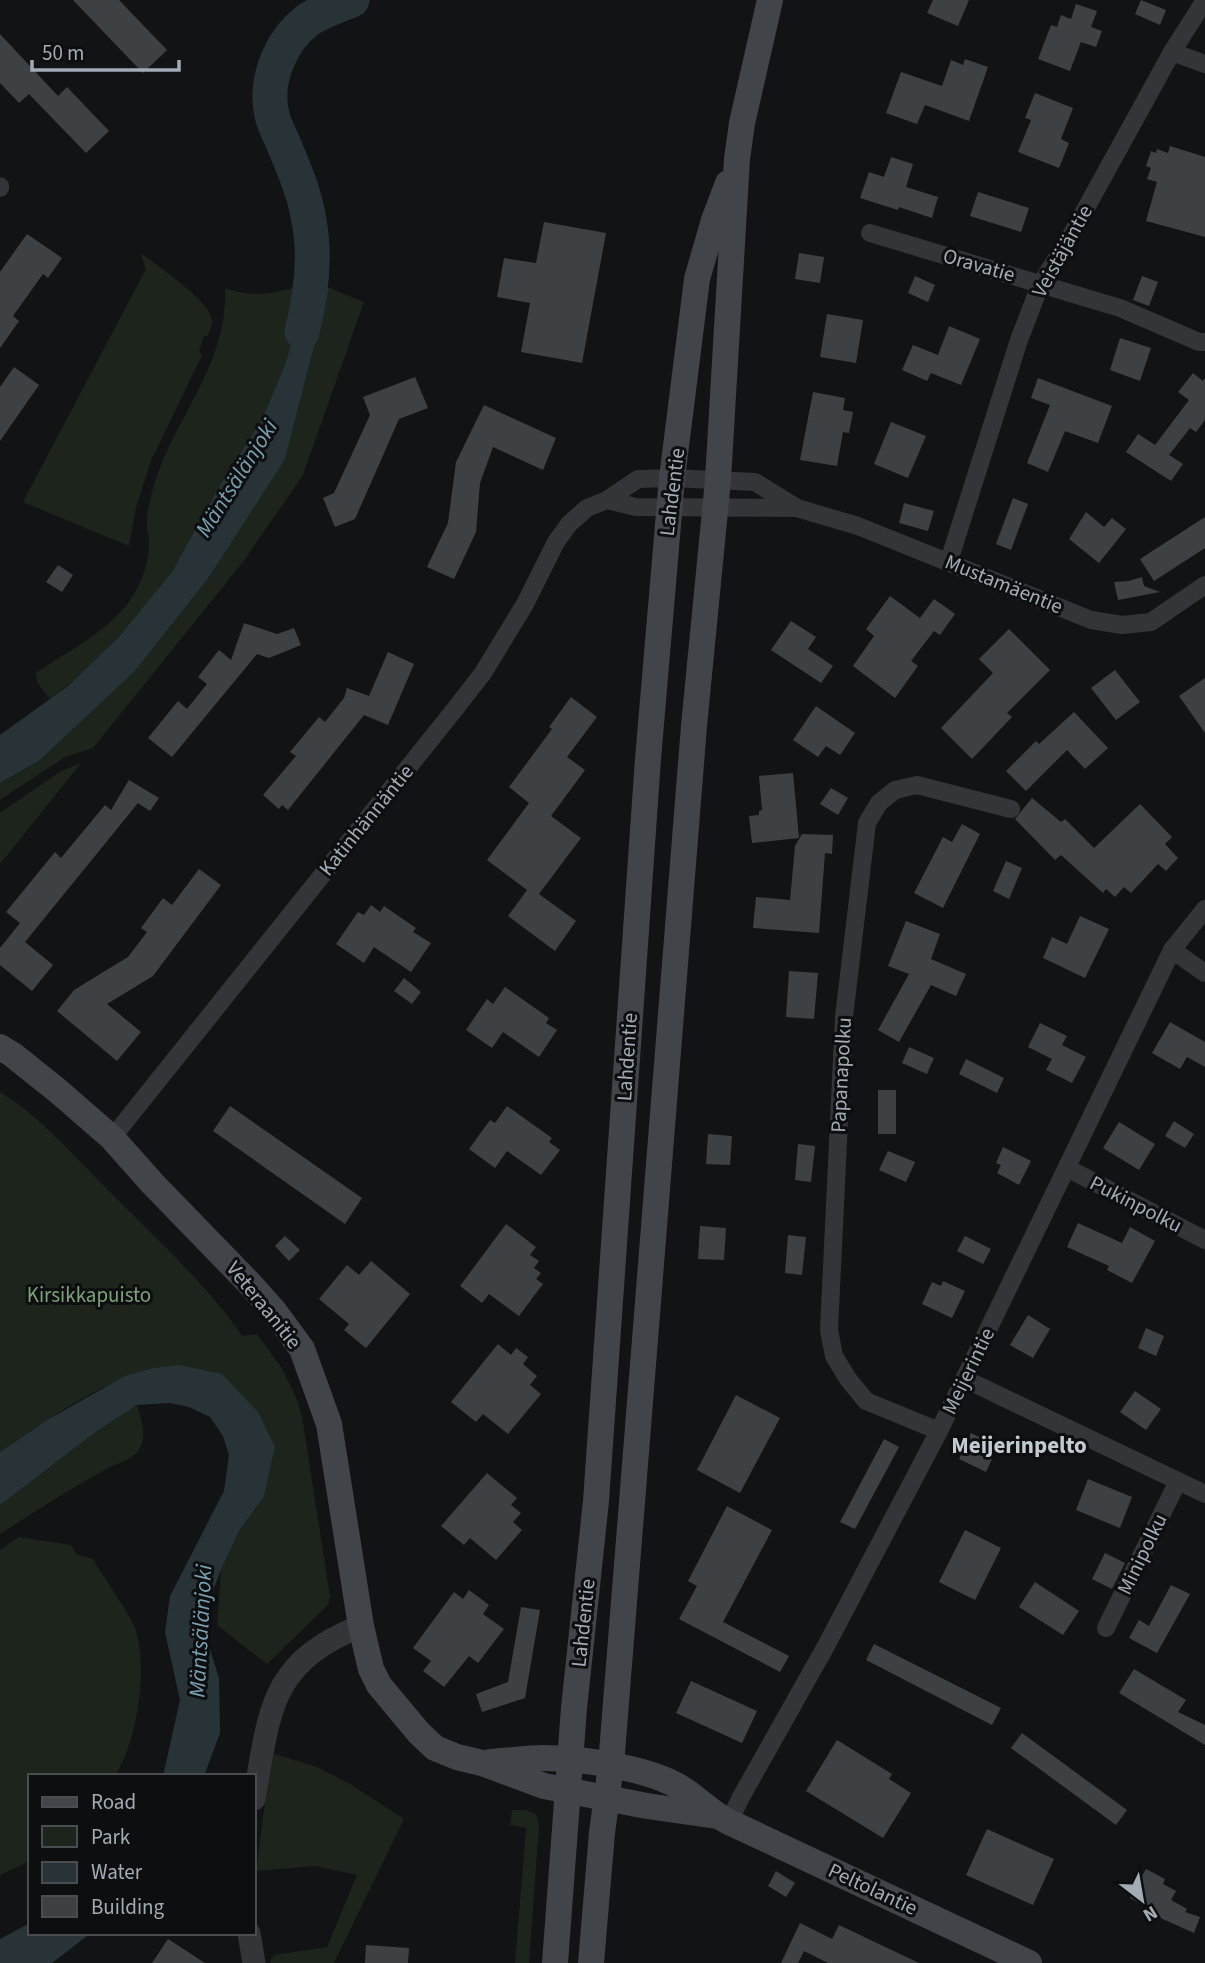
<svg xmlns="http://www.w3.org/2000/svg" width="1205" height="1963" font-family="'Source Sans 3',sans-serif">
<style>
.green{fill:#1c241c}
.water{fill:#283338}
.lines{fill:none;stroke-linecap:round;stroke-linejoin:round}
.river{stroke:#283338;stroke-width:35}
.building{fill:#3e4144}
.minor{stroke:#333539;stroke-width:18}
.tertiary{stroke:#333539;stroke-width:23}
.secondary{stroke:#414449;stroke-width:26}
.labels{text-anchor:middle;stroke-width:6;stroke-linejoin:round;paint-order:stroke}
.street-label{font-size:21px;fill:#a3abb5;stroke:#0d0e0f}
.park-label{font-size:21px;fill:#7da17a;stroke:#0d0e0f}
.water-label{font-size:23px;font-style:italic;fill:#79a0b2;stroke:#0d0e0f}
.neighbourhood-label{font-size:23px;font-weight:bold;fill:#c4cad1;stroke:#0d0e0f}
</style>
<rect width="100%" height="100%" fill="#121314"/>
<g class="green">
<path d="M140,253C156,264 211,302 212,320C213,325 209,332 208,336H204L199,352L202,355L151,461L136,507L129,546L23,502L146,269Z"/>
<path d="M300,286C297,333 284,378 263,419C251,441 234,461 222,482C205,512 191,543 172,572C143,616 93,667 50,699L37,682L36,673C70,649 112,631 134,594C143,579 149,561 149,543C150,538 147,533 147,528C146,519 148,509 150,501C166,424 228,372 225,288C255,298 270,294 300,286Z"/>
<path d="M329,288L364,302L303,475L243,562L93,748L65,757L0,800V783L40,760L134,672L285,459Z"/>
<path d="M81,763L0,864V813L61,771Z"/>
<path d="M0,1092C41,1117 74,1156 108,1190C152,1235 207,1284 242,1336L257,1334L281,1367L296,1397L302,1416L330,1596L328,1605L267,1664L217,1625L221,1570L239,1531L264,1497L275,1447L153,1368C97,1384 48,1419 0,1452Z"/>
<path d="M137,1405C141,1418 147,1435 140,1448C135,1459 118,1463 108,1468C71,1488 36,1511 0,1534V1505L97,1431Z"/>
<path d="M19,1537L71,1545L76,1554L93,1559C104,1578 127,1609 135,1628C149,1668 137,1741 115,1776H30V1861L0,1875V1550Z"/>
<path d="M274,1754L317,1767L350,1784L404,1819L334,1963H271L270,1961L274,1955L327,1947L357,1875L315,1866L256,1871L266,1794Z"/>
<path d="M512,1810H525L536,1814L539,1826L529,1963H515L526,1828L510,1825Z"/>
</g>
<g class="water">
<path d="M300,286L329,288L285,459L209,577L134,672L40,760L0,783V735L68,686L119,637L172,572L223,480L262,420L285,365L298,321Z"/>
<path d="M179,1365L222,1374L258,1412L275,1447L264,1497L239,1531L221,1570L207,1606L209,1646L219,1678L220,1733L204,1776H163L180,1700L165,1632L170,1596L224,1491L229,1455L223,1436L210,1417L189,1407L170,1403L137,1405L97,1431L0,1505V1452L47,1420L125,1376L153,1368Z"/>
<path d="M30,1923V1933H91L52,1963H0V1939Z"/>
</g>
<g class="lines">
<path class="river" d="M302,332C311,296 316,257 309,221C305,194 294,169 284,145C280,135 274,125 272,115C264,81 280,41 308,20C320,11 338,6 352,0"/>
</g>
<g class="building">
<path d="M73,0H119L167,50L143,73Z"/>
<path d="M933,0H969L958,26L927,13Z"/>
<path d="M1141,0L1166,10L1160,25L1135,14Z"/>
<path d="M1076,4L1097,11L1091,27L1102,31L1096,47L1081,42L1070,71L1038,59L1051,25L1057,27L1061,15L1071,19Z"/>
<path d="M0,34L58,96L67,87L109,131L86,153L29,94L19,103L0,83Z"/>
<path d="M965,59L988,67L969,121L925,105L917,124L886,113L901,72L942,86L951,60L963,65Z"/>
<path d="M1035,93L1073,108L1061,139L1069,143L1059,168L1018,152L1031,120L1025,118Z"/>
<path d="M1170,146L1205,157V237L1146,221L1157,182L1147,179L1151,168L1146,166L1151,151L1156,153L1157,149L1168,153Z"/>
<path d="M891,157L913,164L906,187L938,197L932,218L899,207L898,210L860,198L869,172L884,177Z"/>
<path d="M978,192L1029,208L1021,232L970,216Z"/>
<path d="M544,222L606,233L582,363L521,352L530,303L497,297L504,258L536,263Z"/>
<path d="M27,234L62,258L48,278L43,274L13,316L19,321L0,348V272Z"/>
<path d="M799,253L824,257L820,283L795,279Z"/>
<path d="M915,276L935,285L928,302L908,293Z"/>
<path d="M1142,276L1158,282L1149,306L1133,300Z"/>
<path d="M827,314L863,320L856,363L820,357Z"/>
<path d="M949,326L980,339L961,385L931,373L927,381L902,370L913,345L938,355Z"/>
<path d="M1120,338L1151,348L1140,381L1110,370Z"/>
<path d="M14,367L39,385L0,441V387Z"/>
<path d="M1193,373L1203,381L1205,378V420L1196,432L1190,428L1169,455L1183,464L1171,481L1126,452L1138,434L1155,445L1189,400L1178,392Z"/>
<path d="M415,377L428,408L399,419L355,519L335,527L323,498L334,493L370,415L363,397Z"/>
<path d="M1038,378L1112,406L1098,443L1065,431L1048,472L1027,463L1050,405L1031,398Z"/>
<path d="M813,392L845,398L843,410L853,412L849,433L843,432L837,466L800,460Z"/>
<path d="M484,405L556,438L543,470L493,447L480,483L476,532L454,579L427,567L448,523L456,462Z"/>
<path d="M891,422L926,436L908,478L874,464Z"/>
<path d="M1013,498L1028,504L1011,550L996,544Z"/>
<path d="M904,503L934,511L928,531L899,523Z"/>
<path d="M1086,512L1104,527L1112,518L1126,529L1099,563L1069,539Z"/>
<path d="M1205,517V548L1154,581L1140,559Z"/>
<path d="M58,565L73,575L62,592L46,582Z"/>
<path d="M1142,577L1144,586L1160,592L1118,600L1114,582L1129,581Z"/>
<path d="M890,596L920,618L934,599L955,614L940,635L934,631L911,661L918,666L895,698L853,666L874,636L866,629Z"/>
<path d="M791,621L816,637L808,649L833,666L821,683L771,650Z"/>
<path d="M244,623L277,634L294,628L301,645L269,658L257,654L172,757L148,738L178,701L187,709L207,684L198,677L219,650L231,660Z"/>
<path d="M1009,629L1050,670L1007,713L1012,717L972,759L941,728L993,673L979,659Z"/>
<path d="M388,652L414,664L388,725L364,715L288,810L282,805L279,809L263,795L296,756L290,752L319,717L325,722L344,698L347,688L369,696Z"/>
<path d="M1115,670L1140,702L1116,720L1091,688Z"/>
<path d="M1205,678V733L1179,696Z"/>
<path d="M571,697L597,717L567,757L585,770L551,816L581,838L539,894L576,921L555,951L508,916L527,890L487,860L529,803L509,787L552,729L549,727Z"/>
<path d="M816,706L855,733L840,755L826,746L818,757L793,740Z"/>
<path d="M1074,712L1108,748L1085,769L1067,750L1026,791L1006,771L1036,741L1039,744Z"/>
<path d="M793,773L799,838L752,843L749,816L759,815V811L762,810L759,776Z"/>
<path d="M129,780L159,798L150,811L138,803L25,942L53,965L32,991L0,965V948L20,923L6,912L55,852L61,858L105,805L111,810Z"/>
<path d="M831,788L848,798L838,815L820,804Z"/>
<path d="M1032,798L1061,822L1065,819L1094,848L1140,804L1172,837L1165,844L1178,858L1166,871L1158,864L1131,893L1124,887L1115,897L1106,889L1103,893L1061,855L1055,860L1015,819Z"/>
<path d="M962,824L980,834L943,908L914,893L943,837L952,842Z"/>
<path d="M802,834L833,835L832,854L825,853L819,933L753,928L756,897L790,900L795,846Z"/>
<path d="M1006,861L1022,868L1009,899L993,891Z"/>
<path d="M199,869L221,885L153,976L107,1004L141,1032L117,1061L57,1011L74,990L128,957L147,932L141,928L163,898L172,905Z"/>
<path d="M371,905L380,912L384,906L416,928L413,932L431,943L411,972L374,947L364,963L336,944L358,912L364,915Z"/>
<path d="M1080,916L1109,929L1085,978L1043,958L1052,937L1067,944Z"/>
<path d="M906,921L940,934L931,959L966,974L956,996L931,985L899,1042L878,1030L909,974L888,966Z"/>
<path d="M789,971L818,973L814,1019L786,1017Z"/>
<path d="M404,978L421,992L412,1004L394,991Z"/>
<path d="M505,987L549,1018L546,1023L557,1030L539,1057L503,1032L492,1048L466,1030L487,999L493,1004Z"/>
<path d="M1170,1022L1205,1042V1067L1187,1057L1180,1069L1152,1053Z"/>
<path d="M1040,1023L1067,1036L1062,1045L1086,1057L1072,1083L1046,1070L1052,1059L1028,1047Z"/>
<path d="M909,1047L934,1058L927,1074L902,1063Z"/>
<path d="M966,1059L1004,1078L997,1093L959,1074Z"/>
<rect x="878" y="1090" width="18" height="44"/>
<path d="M230,1106L362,1198L345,1224L213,1131Z"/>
<path d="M507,1106L552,1138L549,1142L560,1150L541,1175L507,1151L495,1168L469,1149L490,1120L495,1123Z"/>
<path d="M1174,1121L1194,1134L1185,1148L1165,1136Z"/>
<path d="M1119,1122L1155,1144L1139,1170L1103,1148Z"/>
<path d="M708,1134L732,1136L730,1165L706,1164Z"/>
<path d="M798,1144L815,1146L811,1182L795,1180Z"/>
<path d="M1003,1147L1031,1161L1019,1185L997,1173L1001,1165L996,1163Z"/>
<path d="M888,1151L915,1162L906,1182L879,1170Z"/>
<path d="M1078,1223L1122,1243L1130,1227L1155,1241L1132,1283L1107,1270L1109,1266L1067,1247Z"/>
<path d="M506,1224L536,1247L530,1255L539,1261L534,1268L541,1273L536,1279L543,1284L519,1316L489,1294L482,1303L460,1286Z"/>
<path d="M700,1226L726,1228L724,1260L698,1259Z"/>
<path d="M788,1235L806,1237L802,1275L785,1273Z"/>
<path d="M285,1236L300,1250L289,1261L275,1246Z"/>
<path d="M965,1236L991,1249L983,1264L957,1251Z"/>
<path d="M371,1261L410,1294L366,1348L344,1330L349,1324L319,1299L347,1265L359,1275Z"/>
<path d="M943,1281L965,1291L952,1318L922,1304L932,1282L941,1286Z"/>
<path d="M1028,1315L1050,1329L1033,1358L1010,1345Z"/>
<path d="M1146,1328L1164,1336L1156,1356L1138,1348Z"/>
<path d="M498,1344L511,1355L516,1348L528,1357L523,1364L537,1376L530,1385L541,1394L508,1434L483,1414L476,1422L451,1402Z"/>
<path d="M1135,1391L1161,1409L1146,1430L1120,1412Z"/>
<path d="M736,1395L780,1418L740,1493L697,1470Z"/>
<path d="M971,1433L998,1446L986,1472L959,1459Z"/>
<path d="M884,1439L899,1447L855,1529L840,1522Z"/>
<path d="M487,1473L517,1498L511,1505L521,1513L513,1522L522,1530L496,1560L470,1538L464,1545L441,1526Z"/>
<path d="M1088,1479L1132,1497L1120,1528L1076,1510Z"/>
<path d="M727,1506L772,1530L723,1622L789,1656L780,1672L679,1619L697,1586L688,1581Z"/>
<path d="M965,1530L1001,1548L975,1600L939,1582Z"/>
<path d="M1105,1553L1125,1563L1112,1589L1092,1579Z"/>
<path d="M1035,1582L1079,1611L1063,1635L1019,1607Z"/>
<path d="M1171,1585L1190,1594L1157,1653L1129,1638L1139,1620L1149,1626Z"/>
<path d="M469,1590L489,1605L483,1614L504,1629L478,1663L469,1656L444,1687L423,1671L431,1661L413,1648L454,1592L463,1599Z"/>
<path d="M521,1607L540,1610L525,1698L482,1712L476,1694L508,1682Z"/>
<path d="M874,1644L1001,1708L992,1725L866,1660Z"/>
<path d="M1134,1669L1186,1700L1178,1712L1205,1725V1745L1119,1693Z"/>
<path d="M691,1681L757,1711L742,1743L676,1713Z"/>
<path d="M1022,1733L1127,1810L1116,1825L1011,1748Z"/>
<path d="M837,1740L892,1774L889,1779L911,1793L883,1838L806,1791Z"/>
<path d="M987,1829L1054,1859L1033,1905L966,1875Z"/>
<path d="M1146,1869L1165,1879L1163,1884L1176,1891L1171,1900L1187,1909L1185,1912L1200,1917L1194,1933L1156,1916L1157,1913L1130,1898Z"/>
<path d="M776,1871L795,1883L786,1897L768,1886Z"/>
<path d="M800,1923L832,1939L839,1925L919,1963H828L804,1951L798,1963H781Z"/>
<path d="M168,1939L205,1963H152Z"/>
<path d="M366,1945L409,1948L408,1963H365Z"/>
</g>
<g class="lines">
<g class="minor">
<path d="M1172,52L1205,64"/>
<path d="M0,186V188"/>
<path d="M870,233L1120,308L1199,342H1205"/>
<path d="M607,500L636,507L797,508"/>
<path d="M949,561L1019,340L1041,283L1069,239L1172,52L1205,0"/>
<path d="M1172,950L1205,973"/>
<path d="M112,1138L455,709L483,673L525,604L556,542L569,524L587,508L607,500L638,479L672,478L755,482L797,508L858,526L1091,620L1122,625L1151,622L1205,585"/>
<path d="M1067,1168L1205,1240"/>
<path d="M965,1379L1205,1494"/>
<path d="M939,1431L866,1401L848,1379L834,1356L829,1330L844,1017L867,823L879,803L895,790L917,785L1011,809"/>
<path d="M1106,1628L1178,1481"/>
<path d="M729,1822L741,1797L826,1646L939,1431L1172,950L1205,909"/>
</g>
<g class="tertiary">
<path d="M254,1799C270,1712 268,1663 361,1626"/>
<path d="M249,1933L254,1963"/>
</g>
<g class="secondary">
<path d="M0,1047L13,1055L58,1091L112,1138L153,1184L249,1283L274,1311L302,1349L329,1424L361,1626L371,1669L379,1685L419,1733L435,1748L457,1757L482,1763L544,1786L647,1806L717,1816"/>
<path d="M490,1762C508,1761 527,1758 544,1758C581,1758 644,1768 676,1785C695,1795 709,1812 729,1822L1029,1963"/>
<path d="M555,1963L574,1708L596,1501L648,759L672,478L697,279L714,220L728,183"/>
<path d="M591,1963L602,1833L611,1765L694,726L718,480L737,159L742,123L770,0"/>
</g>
</g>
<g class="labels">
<g class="street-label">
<text transform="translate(1062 251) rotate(-61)" y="7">Veistäjäntie</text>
<text transform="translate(979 265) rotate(16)" y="7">Oravatie</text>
<text transform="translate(672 492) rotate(-83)" y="7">Lahdentie</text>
<text transform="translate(1004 584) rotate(22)" y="7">Mustamäentie</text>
<text transform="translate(366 820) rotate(-51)" y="7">Katinhännäntie</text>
<text transform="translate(627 1057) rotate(-86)" y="7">Lahdentie</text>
<text transform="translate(841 1075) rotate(-87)" y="7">Papanapolku</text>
<text transform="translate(1136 1204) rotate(27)" y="7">Pukinpolku</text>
<text transform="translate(264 1305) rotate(51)" y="7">Veteraanitie</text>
<text transform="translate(968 1371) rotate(-64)" y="7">Meijerintie</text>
<text transform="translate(1142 1554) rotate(-64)" y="7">Minipolku</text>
<text transform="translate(583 1623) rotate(-84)" y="7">Lahdentie</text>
<text transform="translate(873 1889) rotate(25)" y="7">Peltolantie</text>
</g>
<g class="park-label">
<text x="89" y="1302">Kirsikkapuisto</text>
</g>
<g class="water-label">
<text transform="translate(236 478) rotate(-58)" y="8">Mäntsälänjoki</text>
<text transform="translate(200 1631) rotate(-87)" y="8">Mäntsälänjoki</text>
</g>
<g class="neighbourhood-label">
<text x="1019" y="1453">Meijerinpelto</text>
</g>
</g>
<rect x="28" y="1774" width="228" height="161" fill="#0d0e0f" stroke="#494d51" stroke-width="2"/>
<rect x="42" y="1797" width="35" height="10" fill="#414449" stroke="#494d51" stroke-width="2"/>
<text x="91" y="1809" font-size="21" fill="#a3abb5">Road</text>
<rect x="42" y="1826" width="35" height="21" fill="#1c241c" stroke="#494d51" stroke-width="2"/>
<text x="91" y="1844" font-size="21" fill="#a3abb5">Park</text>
<rect x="42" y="1862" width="35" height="21" fill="#283338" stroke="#494d51" stroke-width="2"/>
<text x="91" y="1879" font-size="21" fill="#a3abb5">Water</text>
<rect x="42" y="1896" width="35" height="21" fill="#3e4144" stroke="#494d51" stroke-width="2"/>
<text x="91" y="1914" font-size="21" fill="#a3abb5">Building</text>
<g transform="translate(1142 1900) rotate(149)" stroke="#0d0e0f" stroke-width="5" paint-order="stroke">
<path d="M0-5L12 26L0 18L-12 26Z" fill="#a3abb5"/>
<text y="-10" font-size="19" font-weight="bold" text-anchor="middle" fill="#a3abb5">N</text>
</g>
<path d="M32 60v10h147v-10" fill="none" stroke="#a3abb5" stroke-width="3.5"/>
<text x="42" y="60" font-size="21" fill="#a3abb5" stroke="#0d0e0f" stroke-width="5" paint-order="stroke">50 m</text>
</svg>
